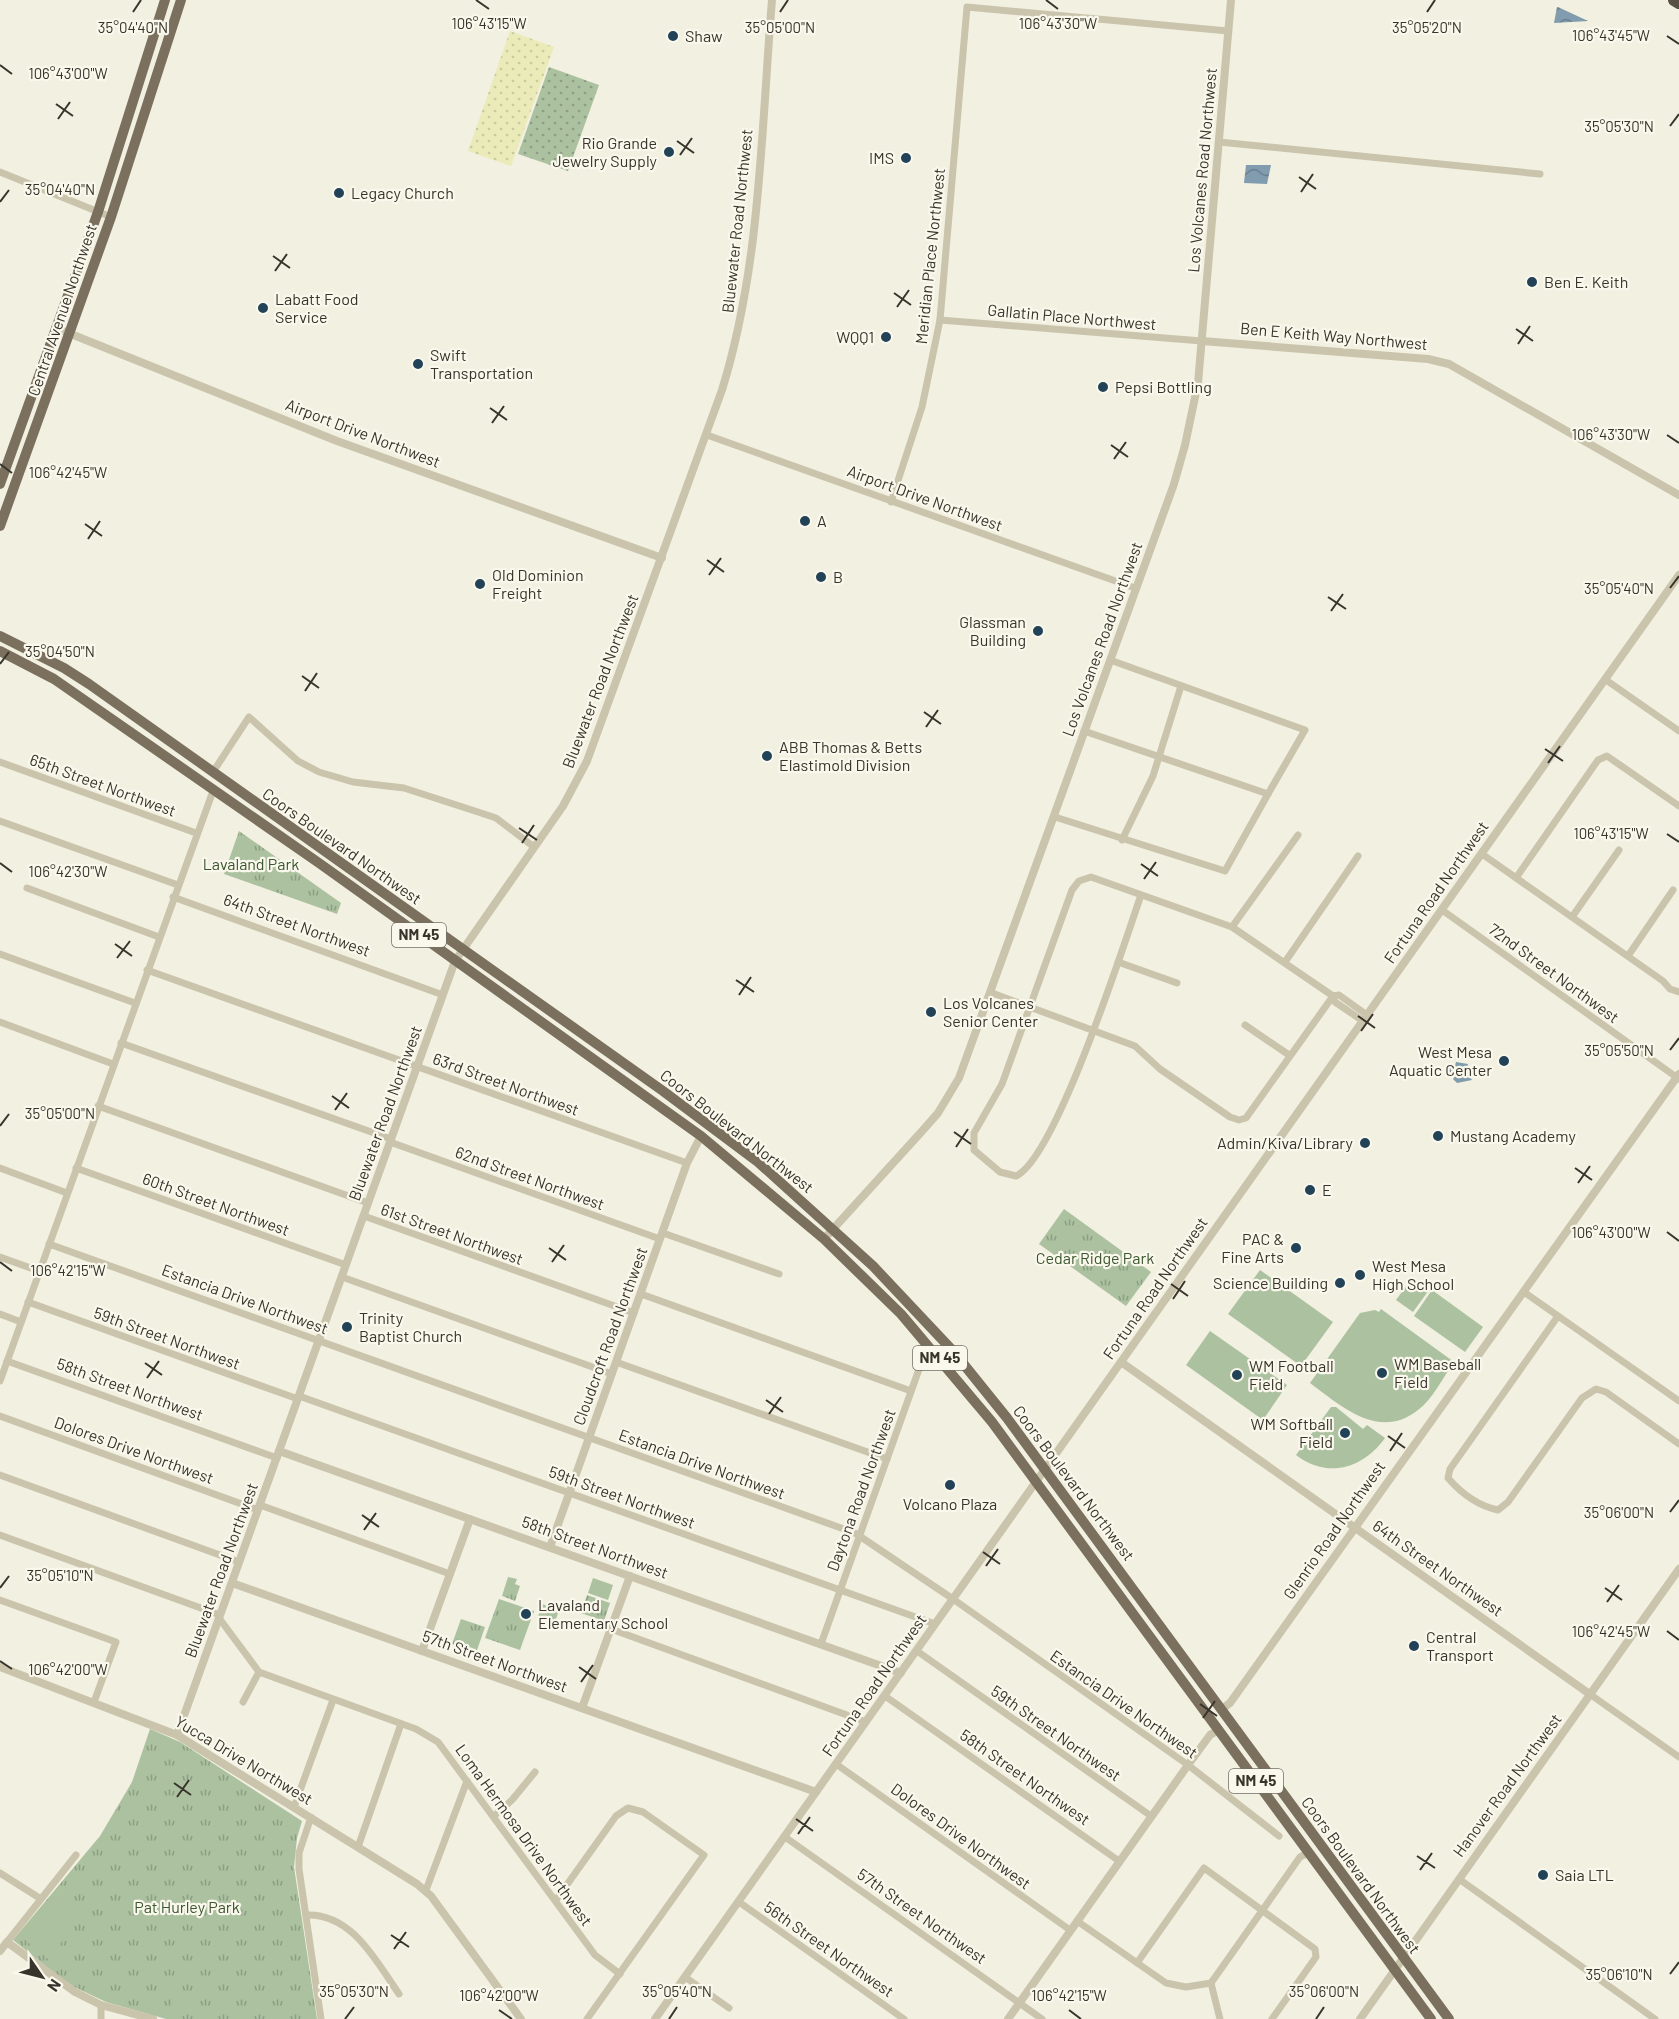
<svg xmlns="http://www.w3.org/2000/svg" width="1679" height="2019" font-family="Barlow,sans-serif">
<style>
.grass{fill:url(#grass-tufts)}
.sand{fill:url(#sand-dots)}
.garden{fill:url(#garden-dots)}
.pitch{fill:#abc1a0}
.water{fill:url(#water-waves)}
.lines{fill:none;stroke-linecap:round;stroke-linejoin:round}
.minor{stroke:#cac4ac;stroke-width:7}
.tertiary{stroke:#cac4ac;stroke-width:8}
.primary{stroke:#7a705d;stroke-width:10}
.motorway{stroke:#595142;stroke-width:12}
.ticks{fill:none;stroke:#38342b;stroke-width:2}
.poi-dot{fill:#224258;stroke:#faf8ec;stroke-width:2}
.labels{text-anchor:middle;stroke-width:4.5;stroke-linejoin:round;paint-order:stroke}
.shield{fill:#faf8ec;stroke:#726f65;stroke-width:1.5}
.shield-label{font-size:15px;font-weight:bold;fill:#38342b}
.poi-label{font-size:16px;fill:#38342b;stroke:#faf8ec;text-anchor:start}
.street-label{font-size:16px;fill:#38342b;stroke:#faf8ec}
.park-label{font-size:16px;fill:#3a562f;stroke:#faf8ec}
.ticks-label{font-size:15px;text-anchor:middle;fill:#38342b;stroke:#faf8ec;stroke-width:4.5;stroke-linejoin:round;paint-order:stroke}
</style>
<defs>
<pattern id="grass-tufts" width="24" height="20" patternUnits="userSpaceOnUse" patternTransform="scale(1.5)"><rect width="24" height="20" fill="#abc1a0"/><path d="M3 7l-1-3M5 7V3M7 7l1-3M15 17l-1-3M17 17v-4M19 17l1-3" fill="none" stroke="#8c9e83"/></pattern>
<pattern id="sand-dots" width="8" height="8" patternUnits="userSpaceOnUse" patternTransform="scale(1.5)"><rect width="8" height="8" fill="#ebebb9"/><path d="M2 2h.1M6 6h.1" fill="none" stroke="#caca9f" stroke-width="1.8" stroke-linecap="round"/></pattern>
<pattern id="garden-dots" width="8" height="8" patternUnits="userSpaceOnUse" patternTransform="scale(1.5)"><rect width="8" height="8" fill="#abc1a0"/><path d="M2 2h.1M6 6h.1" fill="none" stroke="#8c9e83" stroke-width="1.8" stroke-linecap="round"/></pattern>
<pattern id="water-waves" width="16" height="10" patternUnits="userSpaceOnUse" patternTransform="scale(1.5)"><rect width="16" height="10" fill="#809cae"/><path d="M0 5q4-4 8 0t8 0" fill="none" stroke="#6a808e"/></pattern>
</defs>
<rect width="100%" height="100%" fill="#f2f0e0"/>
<g class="grass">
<path d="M239,831L341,903L337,914L224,874Z"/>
<path d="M1064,1209L1151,1272L1126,1306L1039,1244Z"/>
<path d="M508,1577L517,1579L515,1584L520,1586L515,1601L502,1596Z"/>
<path d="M587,1595L610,1603L604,1621L581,1613Z"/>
<path d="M499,1599L534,1611L520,1650L485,1638Z"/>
<path d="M461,1619L485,1627L476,1653L452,1644Z"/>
<path d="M150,1729L180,1742L302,1821L297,1838L294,1867L317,2019H166L106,2002L68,1984L13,1940L100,1836L132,1782Z"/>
</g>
<path class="sand" d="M510,31L554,47L511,166L468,151Z"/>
<path class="garden" d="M549,67L599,85L568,171L518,154Z"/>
<g class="pitch">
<path d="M1260,1270L1333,1322L1301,1366L1228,1314Z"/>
<path d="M1412,1278L1429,1290L1413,1312L1396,1300Z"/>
<path d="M1432,1290L1483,1327L1465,1352L1414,1316Z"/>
<path d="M1381,1309L1454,1362C1443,1377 1433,1399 1418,1410C1379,1441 1341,1406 1310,1383L1360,1313L1375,1310L1379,1312Z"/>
<path d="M1210,1331L1287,1385L1263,1420L1186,1365Z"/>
<path d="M1331,1407H1336L1363,1429L1367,1425L1385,1438C1363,1469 1327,1479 1296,1455Z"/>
<path d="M593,1578L613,1585L608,1600L588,1593Z"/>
<path d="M542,1604L559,1610L555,1622L538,1617Z"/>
<path d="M56,1899L81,1918L48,1959L24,1939Z"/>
<path d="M175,1992L188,1995L182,2016L170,2013Z"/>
</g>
<g class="water">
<path d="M1557,7H1558L1588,21L1554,23Z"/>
<path d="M1246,165H1271L1267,184L1244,183Z"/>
<path d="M1456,1062L1468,1064L1466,1071L1472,1080L1457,1083L1453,1079L1457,1074L1449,1072V1065L1455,1066Z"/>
</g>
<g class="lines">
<g class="minor">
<path d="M1219,142L1540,174"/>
<path d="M0,172L111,217"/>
<path d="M940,320L1202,341"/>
<path d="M707,435L1135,588"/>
<path d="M891,502L922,407L940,320L967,7L1228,31"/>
<path d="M1110,660L1305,730L1268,794"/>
<path d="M1606,680L1679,731"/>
<path d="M0,762L196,833"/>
<path d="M213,772L249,717L298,761L319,772L353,782L404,788L478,812L496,818L534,847"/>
<path d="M1055,817L1225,871L1268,794L1084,731"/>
<path d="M0,821L178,885"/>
<path d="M1122,840L1153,776L1181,686"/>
<path d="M1482,854L1663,981L1670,989L1679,992"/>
<path d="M1516,878L1598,760L1607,756L1679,806"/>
<path d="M27,888L159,937"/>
<path d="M1141,895C1124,944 1056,1158 1016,1176L1000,1172L974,1150V1133L1002,1084L1072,890L1079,881L1091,877L1232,927L1333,996L1335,1002L1363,1021"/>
<path d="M173,897L443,995"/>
<path d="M1442,910L1679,1079"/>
<path d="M1572,917L1619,850"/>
<path d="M1232,927L1298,835"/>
<path d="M0,954L135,1003"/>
<path d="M1628,956L1673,890"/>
<path d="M1118,962L1177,983"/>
<path d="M1285,962L1358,856"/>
<path d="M147,970L687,1163"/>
<path d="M992,993L1135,1046L1160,1069L1230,1117L1239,1120L1246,1118L1333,996"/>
<path d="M1333,996L1339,995L1367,1015"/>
<path d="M0,1022L113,1064"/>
<path d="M1245,1025L1289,1055"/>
<path d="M121,1043L391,1139"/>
<path d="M98,1106L368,1203"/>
<path d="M390,1142L660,1239"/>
<path d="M0,1168L67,1193"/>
<path d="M76,1168L346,1265"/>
<path d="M364,1216L634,1313"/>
<path d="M663,1233L779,1274"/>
<path d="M49,1244L855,1533L953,1599L1188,1765L1279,1836"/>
<path d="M0,1257L39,1271"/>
<path d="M342,1277L612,1374"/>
<path d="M1524,1292L1679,1401"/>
<path d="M641,1294L911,1391"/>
<path d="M28,1302L298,1399"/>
<path d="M0,1314L21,1322"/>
<path d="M1558,1316L1450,1469L1448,1478C1461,1493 1479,1506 1498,1510L1508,1502L1582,1398L1596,1389L1606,1392L1679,1444"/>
<path d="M7,1361L277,1458"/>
<path d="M616,1362L887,1459"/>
<path d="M0,1381L213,791"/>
<path d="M299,1396L935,1624"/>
<path d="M0,1416L258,1510"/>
<path d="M0,1475L239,1562"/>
<path d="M260,1505L450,1574"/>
<path d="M0,1535L220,1615"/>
<path d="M0,1600L116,1642L94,1702"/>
<path d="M219,1618L259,1672L416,1729L438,1742L595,1955L620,1974"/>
<path d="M611,1629L866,1722"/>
<path d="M821,1644L923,1358L934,1351"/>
<path d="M917,1651L1151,1816"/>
<path d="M1591,1695L1679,1757"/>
<path d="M885,1696L1119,1861"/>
<path d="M243,1702L259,1672"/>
<path d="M836,1764L1070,1930"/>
<path d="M294,1807L333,1700"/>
<path d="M494,1816L512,1800L535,1772"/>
<path d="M311,1817L299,1853V1869L321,2019"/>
<path d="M785,1837L1042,2019"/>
<path d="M358,1847L401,1724"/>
<path d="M0,1873L41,1899"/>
<path d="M1459,1879L1655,2019"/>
<path d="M426,1890L467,1781"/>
<path d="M556,1900L616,1816L628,1808L643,1812L704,1855L587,2019"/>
<path d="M739,1902L904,2019"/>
<path d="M306,1915C352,1913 376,1961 399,1994"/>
<path d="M1077,1921L1166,1983L1186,1987L1211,1983"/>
<path d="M7,1942L76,1855"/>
<path d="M1137,1963L1204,1868L1315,1949L1316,1957L1272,2019"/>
<path d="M685,1977L729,2008"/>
<path d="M1211,1983L1300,1857L1308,1853"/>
<path d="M1211,1983L1220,2019"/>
<path d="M101,2019V2005"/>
</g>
<g class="tertiary">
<path d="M56,328L337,441L662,558"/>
<path d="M1202,341L1428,359L1449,364L1679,495"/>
<path d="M824,1239L924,1129L938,1113L959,1078L1174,484L1185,445L1198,383L1231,0"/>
<path d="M1121,1362L1591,1695"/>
<path d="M279,1451L901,1673"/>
<path d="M550,1547L687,1163L701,1136"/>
<path d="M232,1583L816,1792"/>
<path d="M422,1651L470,1519"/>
<path d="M0,1667L177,1735L417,1884L431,1896L521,2019"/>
<path d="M582,1708L630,1576"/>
<path d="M1222,1709L1230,1703L1679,1074"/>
<path d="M177,1735L455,961L563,806L587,761L722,390C761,264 761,131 772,0"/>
<path d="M0,1951L7,1942L75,1992L101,2005L153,2019"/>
<path d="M655,2019L1679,575"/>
<path d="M1008,2019L1188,1765L1210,1735L1218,1730"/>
<path d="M1360,2019L1679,1569"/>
</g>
<g class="primary">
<path d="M0,484L98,212L165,0"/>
<path d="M0,526L111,217L181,0"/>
<path d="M0,636L64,668L89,684L663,1091L758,1162L873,1266L953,1351L1007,1418L1449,2019"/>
<path d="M0,651L54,679L319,863L701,1136L824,1239L901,1314L992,1422L1431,2019"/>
</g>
<path class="motorway" d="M1674,0L1679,3"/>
</g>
<path class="ticks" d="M476,0L489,9M1046,0L1058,9M133,12L141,0M780,12L788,0M1427,12L1435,0M1667,36L1679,44M0,65L12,74M56,104L73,116M58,119L70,102M1670,126L1679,114M677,141L694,153M680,155L692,138M1299,177L1316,189M1301,192L1313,174M0,202L9,190M273,256L290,268M275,271L287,254M894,293L911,305M897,307L909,290M1516,329L1533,341M1518,344L1530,326M490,408L507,420M492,423L504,406M1667,435L1679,443M1111,445L1128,457M1114,459L1126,442M0,464L12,473M85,524L102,536M88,539L100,521M707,560L724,572M709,575L721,558M1670,588L1679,576M1328,597L1346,609M1331,611L1343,594M0,664L9,652M302,676L319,688M305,691L317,673M924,712L941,724M926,727L938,710M1545,749L1563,761M1548,763L1560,746M519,828L537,840M1667,834L1679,842M522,843L534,825M0,863L12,872M1141,864L1158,876M1144,879L1156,862M115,944L132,956M117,958L130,941M736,980L754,992M739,995L751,977M1358,1016L1375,1028M1361,1031L1373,1014M1670,1050L1679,1038M332,1096L349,1108M335,1110L347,1093M0,1126L9,1114M954,1132L971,1144M956,1147L968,1129M1575,1168L1592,1180M1578,1183L1590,1166M1667,1232L1679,1241M549,1248L566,1260M0,1262L12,1271M552,1262L564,1245M1171,1284L1188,1296M1173,1299L1185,1281M145,1363L162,1375M147,1378L159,1361M766,1400L783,1412M769,1414L781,1397M1388,1436L1405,1448M1390,1451L1402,1433M1670,1512L1679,1500M362,1515L379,1527M364,1530L376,1513M983,1552L1000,1564M986,1566L998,1549M0,1588L9,1576M1605,1588L1622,1600M1607,1602L1619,1585M1667,1631L1679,1640M0,1661L12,1669M579,1667L596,1679M581,1682L593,1665M1200,1704L1217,1716M1203,1718L1215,1701M174,1783L191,1795M177,1797L189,1780M796,1819L813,1831M798,1834L810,1817M1417,1856L1435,1868M1420,1870L1432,1853M391,1935L409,1947M394,1949L406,1932M1670,1974L1679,1962M499,2010L512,2019M1069,2010L1081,2019M345,2019L354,2007M669,2019L677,2007M1316,2019L1324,2007"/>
<g class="poi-dot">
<circle cx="673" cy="36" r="6"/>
<circle cx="669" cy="152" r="6"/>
<circle cx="906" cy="158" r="6"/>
<circle cx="339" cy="193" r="6"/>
<circle cx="1532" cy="282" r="6"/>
<circle cx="263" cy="308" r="6"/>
<circle cx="886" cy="337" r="6"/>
<circle cx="418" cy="364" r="6"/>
<circle cx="1103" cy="387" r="6"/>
<circle cx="805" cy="521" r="6"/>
<circle cx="821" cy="577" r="6"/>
<circle cx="480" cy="584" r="6"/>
<circle cx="1038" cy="631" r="6"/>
<circle cx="767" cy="756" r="6"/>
<circle cx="931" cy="1012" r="6"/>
<circle cx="1504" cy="1061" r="6"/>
<circle cx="1438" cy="1136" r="6"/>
<circle cx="1365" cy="1143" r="6"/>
<circle cx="1310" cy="1190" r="6"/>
<circle cx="1296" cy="1248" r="6"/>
<circle cx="1360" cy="1275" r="6"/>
<circle cx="1340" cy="1283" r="6"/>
<circle cx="347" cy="1327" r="6"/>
<circle cx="1382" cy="1373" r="6"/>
<circle cx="1237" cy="1375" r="6"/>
<circle cx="1345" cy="1433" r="6"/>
<circle cx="950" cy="1485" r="6"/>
<circle cx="526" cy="1614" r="6"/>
<circle cx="1414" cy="1646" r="6"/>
<circle cx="1543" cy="1875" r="6"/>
</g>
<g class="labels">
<g class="shield">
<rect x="392" y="923" width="54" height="24" rx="4.5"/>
<rect x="913" y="1346" width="54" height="24" rx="4.5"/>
<rect x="1229" y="1769" width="54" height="24" rx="4.5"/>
</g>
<g class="shield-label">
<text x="419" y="940">NM 45</text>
<text x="940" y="1363">NM 45</text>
<text x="1256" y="1786">NM 45</text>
</g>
<g class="poi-label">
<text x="685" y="42">Shaw</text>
<text x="657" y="149" text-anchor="end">Rio Grande<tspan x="657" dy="18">Jewelry Supply</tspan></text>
<text x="894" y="164" text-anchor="end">IMS</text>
<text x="351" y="199">Legacy Church</text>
<text x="1544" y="288">Ben E. Keith</text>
<text x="275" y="305">Labatt Food<tspan x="275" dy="18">Service</tspan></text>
<text x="874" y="343" text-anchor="end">WQQ1</text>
<text x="430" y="361">Swift<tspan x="430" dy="18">Transportation</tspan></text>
<text x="1115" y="393">Pepsi Bottling</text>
<text x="817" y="527">A</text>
<text x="492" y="581">Old Dominion<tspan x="492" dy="18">Freight</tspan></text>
<text x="833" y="583">B</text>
<text x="1026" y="628" text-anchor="end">Glassman<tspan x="1026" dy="18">Building</tspan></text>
<text x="779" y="753">ABB Thomas &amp; Betts<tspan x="779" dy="18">Elastimold Division</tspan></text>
<text x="943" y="1009">Los Volcanes<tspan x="943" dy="18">Senior Center</tspan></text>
<text x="1492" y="1058" text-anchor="end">West Mesa<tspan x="1492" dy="18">Aquatic Center</tspan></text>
<text x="1450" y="1142">Mustang Academy</text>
<text x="1353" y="1149" text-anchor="end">Admin/Kiva/Library</text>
<text x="1322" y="1196">E</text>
<text x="1284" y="1245" text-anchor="end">PAC &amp;<tspan x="1284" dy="18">Fine Arts</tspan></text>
<text x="1372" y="1272">West Mesa<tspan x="1372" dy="18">High School</tspan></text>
<text x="1328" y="1289" text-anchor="end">Science Building</text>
<text x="359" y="1324">Trinity<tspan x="359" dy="18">Baptist Church</tspan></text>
<text x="1394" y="1370">WM Baseball<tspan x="1394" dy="18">Field</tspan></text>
<text x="1249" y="1372">WM Football<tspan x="1249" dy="18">Field</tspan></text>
<text x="1333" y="1430" text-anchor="end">WM Softball<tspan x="1333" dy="18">Field</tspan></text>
<text x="950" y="1510" text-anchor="middle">Volcano Plaza</text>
<text x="538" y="1611">Lavaland<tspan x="538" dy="18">Elementary School</tspan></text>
<text x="1426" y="1643">Central<tspan x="1426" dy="18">Transport</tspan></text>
<text x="1555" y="1881">Saia LTL</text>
</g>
<g class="street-label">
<text transform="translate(1202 170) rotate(-85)" y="6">Los Volcanes Road Northwest</text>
<text transform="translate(737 221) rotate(-84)" y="6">Bluewater Road Northwest</text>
<text transform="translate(930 256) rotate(-84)" y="6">Meridian Place Northwest</text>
<text transform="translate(62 310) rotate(-71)" y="6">Central Avenue Northwest</text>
<text transform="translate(1072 317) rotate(5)" y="6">Gallatin Place Northwest</text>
<text transform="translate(1334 336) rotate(5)" y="6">Ben E Keith Way Northwest</text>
<text transform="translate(363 433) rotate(21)" y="6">Airport Drive Northwest</text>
<text transform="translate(925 498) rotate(20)" y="6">Airport Drive Northwest</text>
<text transform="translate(1102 639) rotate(-70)" y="6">Los Volcanes Road Northwest</text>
<text transform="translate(600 681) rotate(-69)" y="6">Bluewater Road Northwest</text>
<text transform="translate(103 785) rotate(20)" y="6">65th Street Northwest</text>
<text transform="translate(342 846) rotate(35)" y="6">Coors Boulevard Northwest</text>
<text transform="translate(1436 892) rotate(-55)" y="6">Fortuna Road Northwest</text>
<text transform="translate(297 925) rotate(20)" y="6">64th Street Northwest</text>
<text transform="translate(1554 973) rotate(36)" y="6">72nd Street Northwest</text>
<text transform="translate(506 1084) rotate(20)" y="6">63rd Street Northwest</text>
<text transform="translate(385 1113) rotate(-70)" y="6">Bluewater Road Northwest</text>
<text transform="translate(737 1131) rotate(38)" y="6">Coors Boulevard Northwest</text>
<text transform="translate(530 1178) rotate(20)" y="6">62nd Street Northwest</text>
<text transform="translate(216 1204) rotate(20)" y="6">60th Street Northwest</text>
<text transform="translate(452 1234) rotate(20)" y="6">61st Street Northwest</text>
<text transform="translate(1155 1288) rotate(-55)" y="6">Fortuna Road Northwest</text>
<text transform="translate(245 1299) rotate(20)" y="6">Estancia Drive Northwest</text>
<text transform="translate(610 1336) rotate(-70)" y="6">Cloudcroft Road Northwest</text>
<text transform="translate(167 1338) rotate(20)" y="6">59th Street Northwest</text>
<text transform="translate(130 1389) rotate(20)" y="6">58th Street Northwest</text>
<text transform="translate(134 1450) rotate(20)" y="6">Dolores Drive Northwest</text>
<text transform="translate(702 1464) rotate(20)" y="6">Estancia Drive Northwest</text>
<text transform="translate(1074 1483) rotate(53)" y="6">Coors Boulevard Northwest</text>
<text transform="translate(861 1490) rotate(-70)" y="6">Daytona Road Northwest</text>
<text transform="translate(622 1497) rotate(20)" y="6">59th Street Northwest</text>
<text transform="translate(1334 1530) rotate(-55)" y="6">Glenrio Road Northwest</text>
<text transform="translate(595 1547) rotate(20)" y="6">58th Street Northwest</text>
<text transform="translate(1438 1568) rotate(35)" y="6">64th Street Northwest</text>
<text transform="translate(221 1570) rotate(-70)" y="6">Bluewater Road Northwest</text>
<text transform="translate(495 1661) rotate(20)" y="6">57th Street Northwest</text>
<text transform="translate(874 1685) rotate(-55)" y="6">Fortuna Road Northwest</text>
<text transform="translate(1124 1704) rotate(35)" y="6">Estancia Drive Northwest</text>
<text transform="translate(1056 1733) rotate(35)" y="6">59th Street Northwest</text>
<text transform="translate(244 1760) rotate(31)" y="6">Yucca Drive Northwest</text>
<text transform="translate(1025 1777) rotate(35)" y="6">58th Street Northwest</text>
<text transform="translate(1507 1785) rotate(-54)" y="6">Hanover Road Northwest</text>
<text transform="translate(524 1835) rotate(54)" y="6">Loma Hermosa Drive Northwest</text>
<text transform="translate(961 1836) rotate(36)" y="6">Dolores Drive Northwest</text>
<text transform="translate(1361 1875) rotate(54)" y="6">Coors Boulevard Northwest</text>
<text transform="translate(922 1916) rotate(35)" y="6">57th Street Northwest</text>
<text transform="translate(829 1949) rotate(35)" y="6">56th Street Northwest</text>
</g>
<g class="park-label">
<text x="251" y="870">Lavaland Park</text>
<text x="1095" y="1264">Cedar Ridge Park</text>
<text x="187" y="1913">Pat Hurley Park</text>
</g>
</g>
<g class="ticks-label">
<text x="489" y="29">106°43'15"W</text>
<text x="1058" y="29">106°43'30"W</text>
<text x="133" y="33">35°04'40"N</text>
<text x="780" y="33">35°05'00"N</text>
<text x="1427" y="33">35°05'20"N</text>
<text x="1611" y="41">106°43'45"W</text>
<text x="68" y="79">106°43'00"W</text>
<text x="1619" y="132">35°05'30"N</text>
<text x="60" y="195">35°04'40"N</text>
<text x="1611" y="440">106°43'30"W</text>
<text x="68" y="478">106°42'45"W</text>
<text x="1619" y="594">35°05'40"N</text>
<text x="60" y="657">35°04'50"N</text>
<text x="1611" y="839">106°43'15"W</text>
<text x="68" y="877">106°42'30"W</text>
<text x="1619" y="1056">35°05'50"N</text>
<text x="60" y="1119">35°05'00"N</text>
<text x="1611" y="1238">106°43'00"W</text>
<text x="68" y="1276">106°42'15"W</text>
<text x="1619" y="1518">35°06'00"N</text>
<text x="60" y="1581">35°05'10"N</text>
<text x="1611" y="1637">106°42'45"W</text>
<text x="68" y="1675">106°42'00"W</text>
<text x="1619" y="1980">35°06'10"N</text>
<text x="354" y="1997">35°05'30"N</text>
<text x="677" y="1997">35°05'40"N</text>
<text x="1324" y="1997">35°06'00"N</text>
<text x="499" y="2001">106°42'00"W</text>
<text x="1069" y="2001">106°42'15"W</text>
</g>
<g transform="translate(42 1977) rotate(125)" stroke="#faf8ec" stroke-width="4.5" paint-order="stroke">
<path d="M0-4.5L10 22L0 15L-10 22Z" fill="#38342b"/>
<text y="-9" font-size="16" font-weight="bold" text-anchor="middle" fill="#38342b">N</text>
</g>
</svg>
